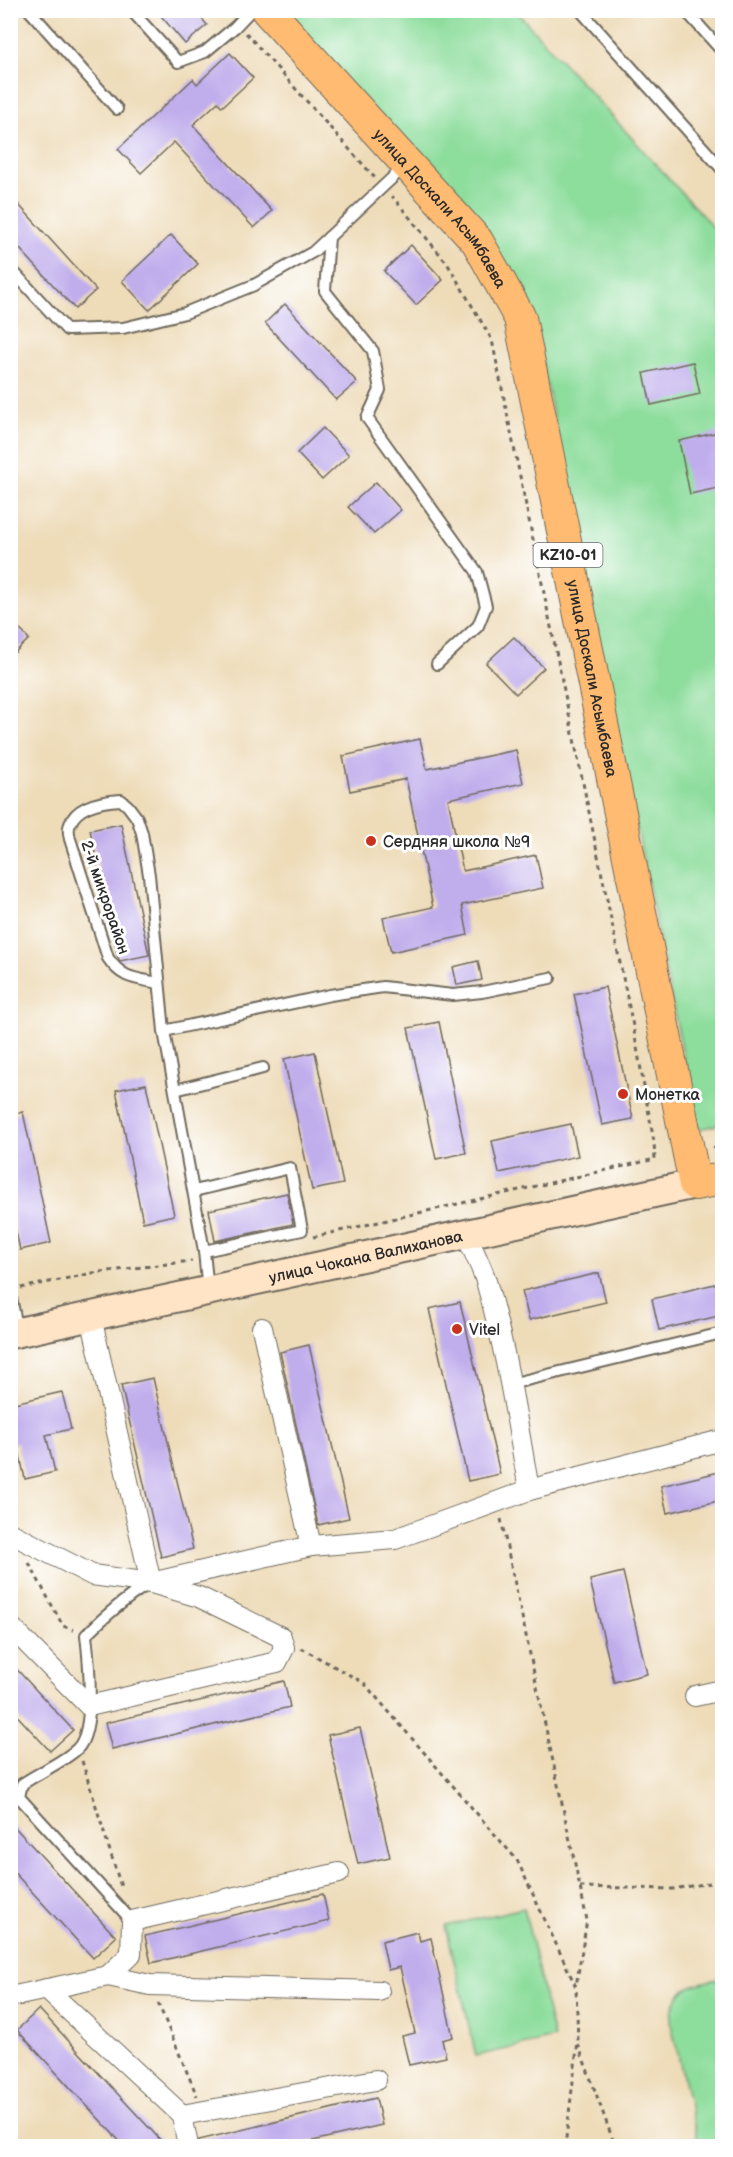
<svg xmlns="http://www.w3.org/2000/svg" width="733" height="2157" font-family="'Balsamiq Sans',sans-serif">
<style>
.green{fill:#8ddd9c;stroke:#5c8464;stroke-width:1.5}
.building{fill:#c0adec}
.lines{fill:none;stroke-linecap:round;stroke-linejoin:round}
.lane-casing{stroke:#6f695d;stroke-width:14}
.street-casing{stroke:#6f695d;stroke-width:22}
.secondary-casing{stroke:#6f695d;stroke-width:32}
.primary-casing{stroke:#6f695d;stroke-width:34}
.path{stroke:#6f695d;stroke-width:3;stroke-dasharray:4.5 4.5;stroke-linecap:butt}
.lane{stroke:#fff;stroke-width:10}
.street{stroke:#fff;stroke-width:20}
.secondary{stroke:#ffe4c6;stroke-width:28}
.primary{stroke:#febb71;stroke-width:32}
.poi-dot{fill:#c8321e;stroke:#fff;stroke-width:2}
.labels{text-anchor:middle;stroke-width:6;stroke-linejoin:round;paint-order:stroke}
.shield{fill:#fff;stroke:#6b6b6b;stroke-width:1.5}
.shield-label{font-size:15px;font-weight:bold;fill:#2b2b2b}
.street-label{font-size:16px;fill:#2b2b2b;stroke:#fff}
.poi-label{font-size:16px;fill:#2b2b2b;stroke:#fff;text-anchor:start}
</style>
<rect width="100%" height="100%" fill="#fff"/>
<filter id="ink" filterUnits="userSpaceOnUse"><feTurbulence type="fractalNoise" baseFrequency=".0167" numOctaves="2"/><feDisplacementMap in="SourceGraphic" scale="12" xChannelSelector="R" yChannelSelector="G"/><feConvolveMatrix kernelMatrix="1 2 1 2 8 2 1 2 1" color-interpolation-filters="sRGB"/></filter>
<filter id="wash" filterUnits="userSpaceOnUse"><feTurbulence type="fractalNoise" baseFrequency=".008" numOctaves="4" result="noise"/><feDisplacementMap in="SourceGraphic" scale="24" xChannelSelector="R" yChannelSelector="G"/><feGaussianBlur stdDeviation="1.35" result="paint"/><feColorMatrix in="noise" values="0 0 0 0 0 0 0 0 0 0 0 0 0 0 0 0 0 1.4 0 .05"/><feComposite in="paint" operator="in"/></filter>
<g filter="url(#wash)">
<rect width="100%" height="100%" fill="#eedcb9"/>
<g class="green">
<path d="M286,11H516L722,237V1124L698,1129L533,316Z"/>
<path d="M524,1908L554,2038L476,2056L446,1926Z"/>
<path d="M722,1978V2146H699L671,2024C672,1986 691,1985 722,1978Z"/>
</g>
<g id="blocks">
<g class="building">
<path d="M156,10H195L207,25L185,44Z"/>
<path d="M230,53L253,78L222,107L218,102L193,125L272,211L254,228L174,142L141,173L118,149L193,79L197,84Z"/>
<path d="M10,195L96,290L75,309L10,238Z"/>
<path d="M171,235L198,264L149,310L122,281Z"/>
<path d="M411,245L443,280L416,305L384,271Z"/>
<path d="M285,304L357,382L336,400L265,323Z"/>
<path d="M693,362L700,394L651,405L644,373Z"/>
<path d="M323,428L349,455L322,480L297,453Z"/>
<path d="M723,431V487L690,494L679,441Z"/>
<path d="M376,482L401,510L374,534L348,507Z"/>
<path d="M10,619L29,639L10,657Z"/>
<path d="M514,637L544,668L516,694L486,663Z"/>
<path d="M420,739L427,769L516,750L523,783L448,799L463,871L536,855L543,888L462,905L468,935L391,952L383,918L433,907L406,779L350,791L343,756Z"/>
<path d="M121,824L149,955L120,961L118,958L90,830Z"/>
<path d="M478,961L482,980L457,985L453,967Z"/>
<path d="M605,987L633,1119L602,1125L574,994Z"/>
<path d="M439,1022L466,1153L436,1159L408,1028Z"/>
<path d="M315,1052L343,1184L312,1190L284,1059Z"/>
<path d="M146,1084L174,1215L143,1222L116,1090Z"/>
<path d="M23,1112L51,1243L20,1250L10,1204V1115Z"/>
<path d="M571,1124L578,1156L499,1173L492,1141Z"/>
<path d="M287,1193L293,1224L215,1241L209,1210Z"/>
<path d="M599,1273L606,1302L529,1320L522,1291Z"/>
<path d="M723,1282V1315L659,1330L652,1299Z"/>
<path d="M460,1302L500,1474L468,1481L429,1309Z"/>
<path d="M309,1345L349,1518L318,1525L280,1352Z"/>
<path d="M153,1378L193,1549L161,1557L121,1385Z"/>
<path d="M62,1392L71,1429L46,1435L55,1472L25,1479L17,1442L10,1444V1404Z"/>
<path d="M723,1471V1500L667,1513L661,1486Z"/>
<path d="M623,1572L647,1674L614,1682L590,1580Z"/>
<path d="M10,1662L73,1730L50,1751L10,1708Z"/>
<path d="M284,1681L290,1707L112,1749L105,1723Z"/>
<path d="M360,1728L390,1857L358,1864L328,1735Z"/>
<path d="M10,1822L116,1937L93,1958L10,1868Z"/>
<path d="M323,1894L329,1921L151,1963L145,1936Z"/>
<path d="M418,1932L420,1941L431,1938L453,2037L442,2040L446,2057L409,2065L402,2036L415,2033L400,1967L388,1970L382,1941Z"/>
<path d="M39,2009L166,2146H124L17,2030Z"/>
<path d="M376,2098L382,2125L291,2146H200L199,2140Z"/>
</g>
</g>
</g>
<g filter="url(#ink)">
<use href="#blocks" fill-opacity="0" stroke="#6f695d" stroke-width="1.5"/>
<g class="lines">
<g class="lane-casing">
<g id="lane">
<path d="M29,10L117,109"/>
<path d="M131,10L178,62L205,52L235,27L251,10"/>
<path d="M580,10L722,169"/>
<path d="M685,10L722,51"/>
<path d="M329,237L325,291L373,351L380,390L367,418L477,572L486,606L478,626L437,664"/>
<path d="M10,268L67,330L123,328L185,313L254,285L313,252L404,167"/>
<path d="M158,983C135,978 122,979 108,958L70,839C69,835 68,828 70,824C77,805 103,801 121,800L128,806L137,818L142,833L149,875L164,1031L204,1251L208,1291"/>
<path d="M164,1031L330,995L383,987L453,995L482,992L550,978"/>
<path d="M175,1090L263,1068"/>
<path d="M194,1191L290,1168L302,1230L204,1251"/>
<path d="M10,1293L18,1332"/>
<path d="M510,1384L722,1333"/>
<path d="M132,1921L19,1797L22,1784C38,1773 65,1761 77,1749C96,1731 89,1661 86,1635C105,1616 126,1598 148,1584"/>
</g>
</g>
<g class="street-casing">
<g id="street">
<path d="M262,1328L311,1546"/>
<path d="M529,1490L722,1440"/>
<path d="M10,1537L14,1535L92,1575L151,1583L311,1546L395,1539L529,1490C517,1420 506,1349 486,1281C481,1265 473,1250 466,1235"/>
<path d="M10,1626L89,1706L277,1662L284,1648L281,1637L199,1597L151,1583L91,1317"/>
<path d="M695,1696L722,1690"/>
<path d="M108,1976L150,1985L379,1991"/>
<path d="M46,1989L182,2115L376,2080"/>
<path d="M10,1997L108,1976L131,1954L132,1921L339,1873"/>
<path d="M182,2115L188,2146"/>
</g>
</g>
<g class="secondary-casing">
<g id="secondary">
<path id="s1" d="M10,1334L695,1184"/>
</g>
</g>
<g class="primary-casing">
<g id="primary">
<path id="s2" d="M267,10L477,241L520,318L695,1184L722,1179"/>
</g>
</g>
<g class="path">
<path d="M246,33L375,178"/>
<path d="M713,1148L722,1146"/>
<path d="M313,1237L655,1159L654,1142L634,1031L492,340L447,263L392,196"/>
<path d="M21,1288L93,1273L192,1261"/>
<path d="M501,1519L587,1920L576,1986"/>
<path d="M29,1563L63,1626L74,1630"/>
<path d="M301,1648L364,1683L517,1860L576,1987L578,2041L565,2146"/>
<path d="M82,1761L122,1890"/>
<path d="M580,1887L673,1889L722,1881"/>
<path d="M158,2003L197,2096"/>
<path d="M578,2044L615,2146"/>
</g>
<use href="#lane" class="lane"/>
<use href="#street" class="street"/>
<use href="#secondary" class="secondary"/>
<use href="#primary" class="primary"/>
</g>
</g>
<g class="poi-dot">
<circle cx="371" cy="841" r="6"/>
<circle cx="623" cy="1094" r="6"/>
<circle cx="457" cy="1329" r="6"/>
</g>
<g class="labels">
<rect class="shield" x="533.5" y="543" width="69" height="24" rx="4.5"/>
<g class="shield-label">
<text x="568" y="560">KZ10-01</text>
</g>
<g class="street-label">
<text dy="6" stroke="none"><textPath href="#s2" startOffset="264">улица Доскали Асымбаева</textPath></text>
<text dy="6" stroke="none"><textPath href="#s2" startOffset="768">улица Доскали Асымбаева</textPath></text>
<text transform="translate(106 897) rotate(71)" y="6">2-й микрорайон</text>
<text dy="6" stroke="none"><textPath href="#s1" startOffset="364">улица Чокана Валиханова</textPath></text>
</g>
<g class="poi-label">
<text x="383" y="847">Сердняя школа №9</text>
<text x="635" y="1100">Монетка</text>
<text x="469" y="1335">Vitel</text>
</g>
</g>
<rect width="733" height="2157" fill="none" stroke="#fff" stroke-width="36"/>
</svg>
